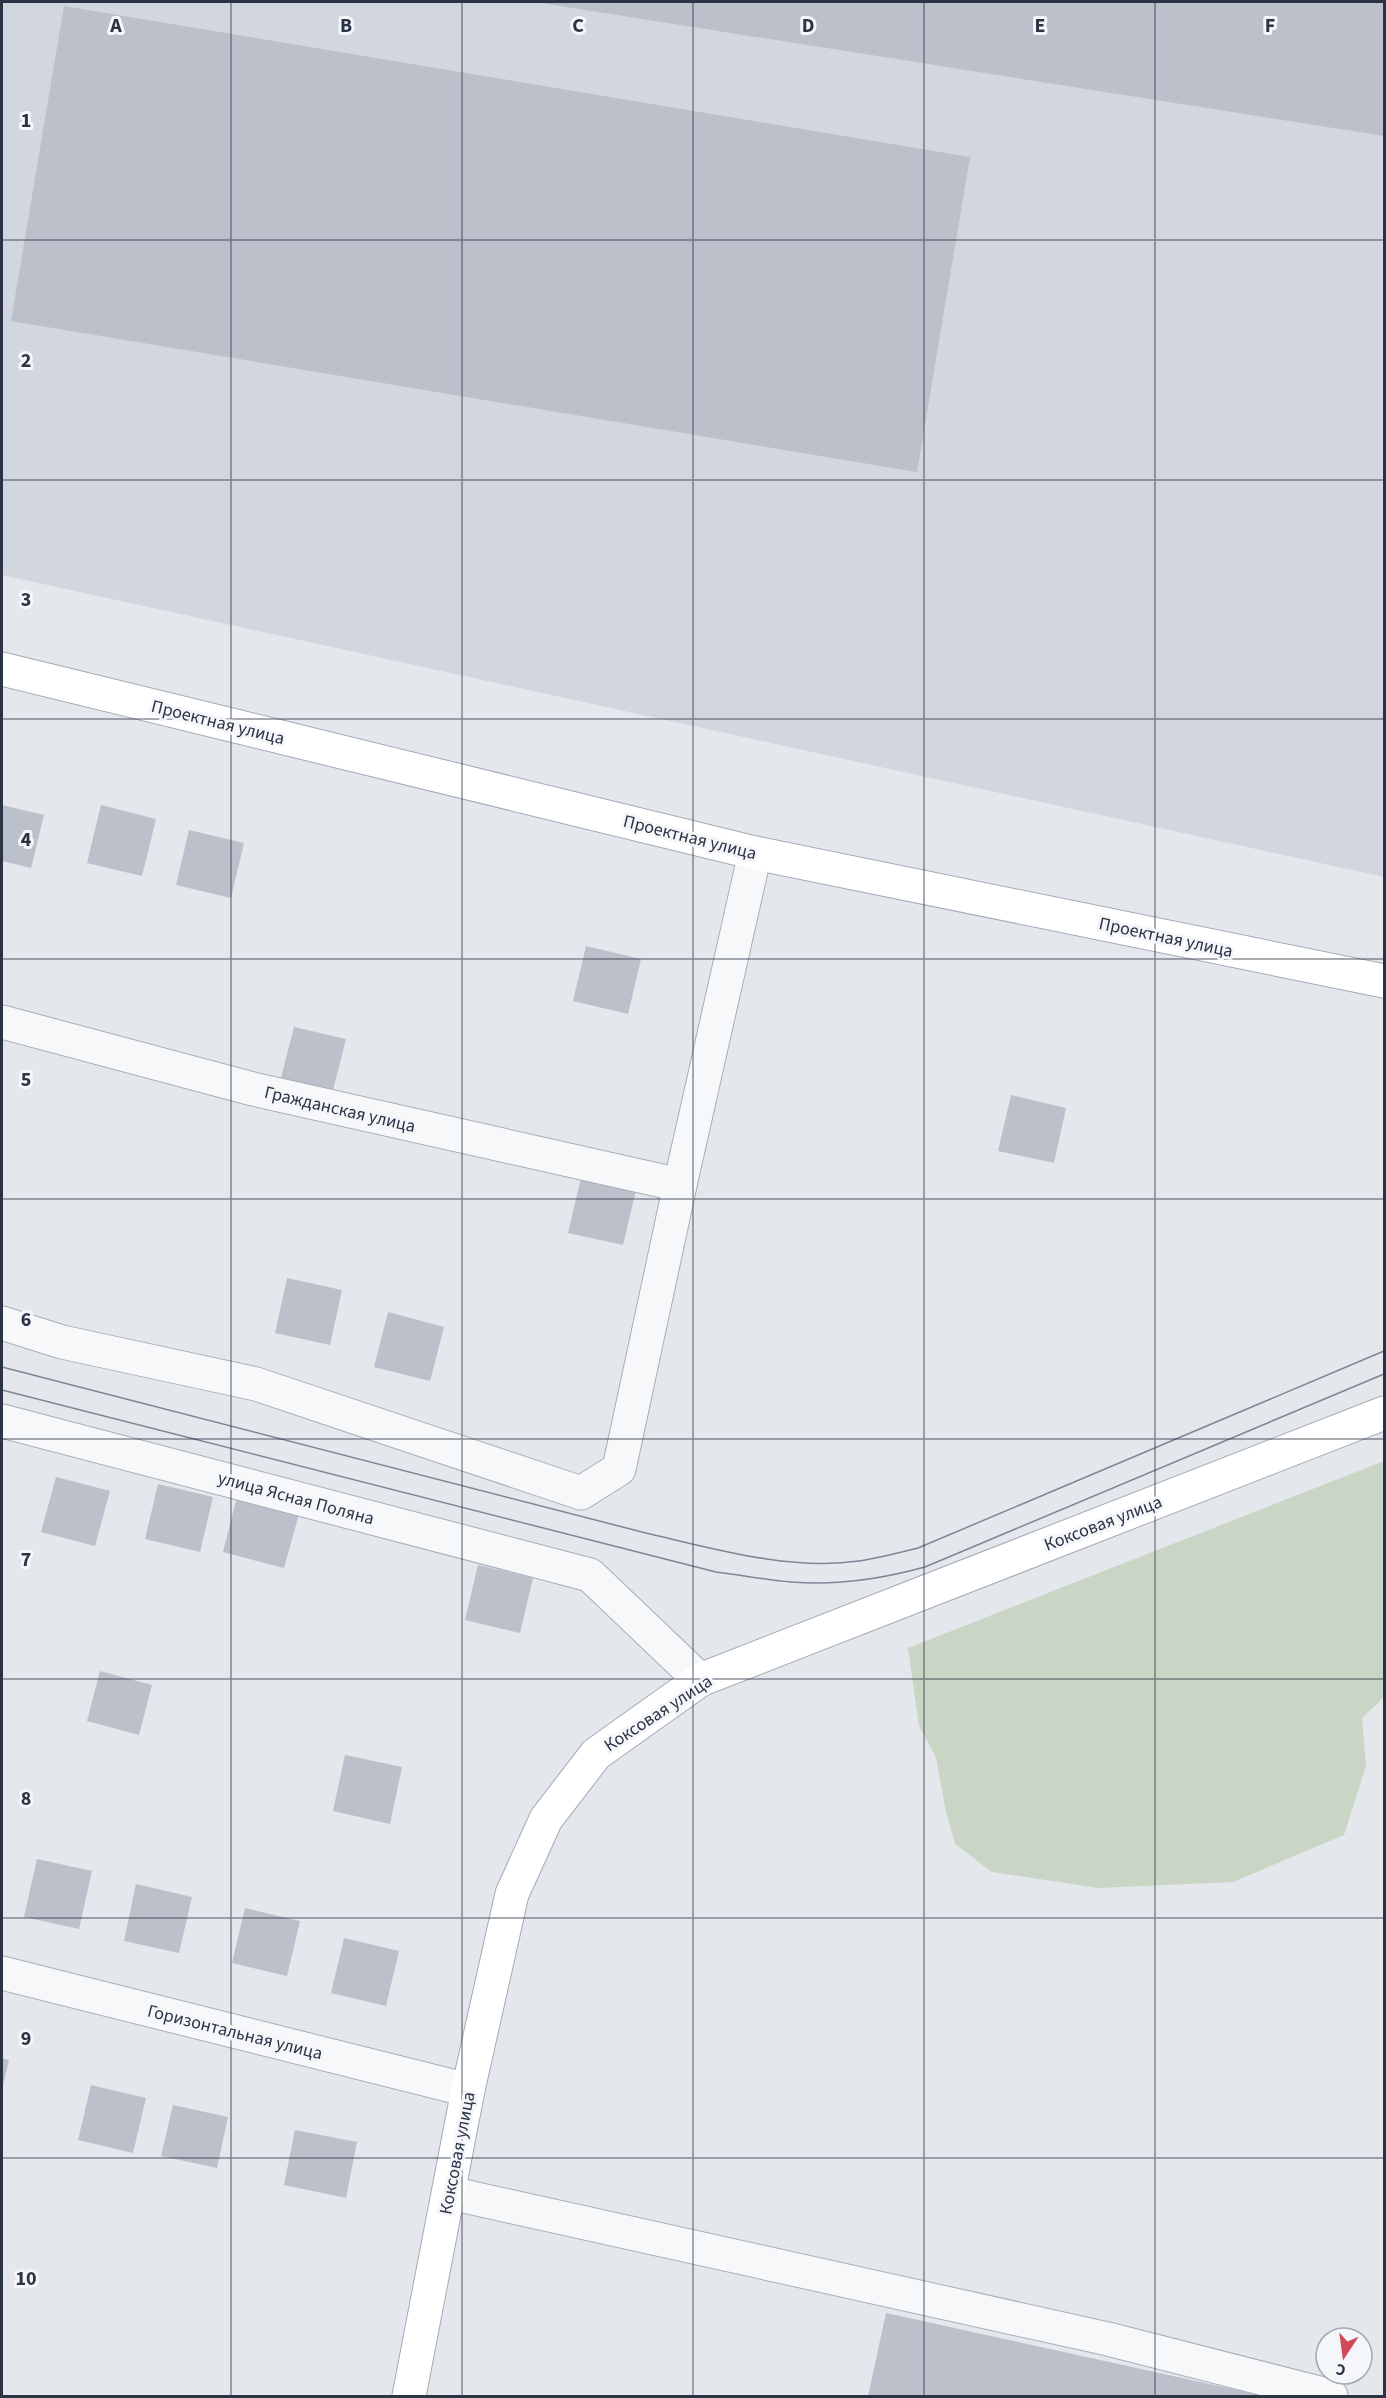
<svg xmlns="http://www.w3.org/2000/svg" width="1386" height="2398" font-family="'Source Sans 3',sans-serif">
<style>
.built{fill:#d2d6de}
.green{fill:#c9d6c5}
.building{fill:#bbc0ca}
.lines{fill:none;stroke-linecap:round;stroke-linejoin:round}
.minor-casing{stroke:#a9aeb7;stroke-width:35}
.major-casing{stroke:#a3abb8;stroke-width:35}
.minor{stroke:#f7f8fa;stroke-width:33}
.major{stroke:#fff;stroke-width:33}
.tram{stroke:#7d8696;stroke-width:1.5}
.grid{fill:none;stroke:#2b3445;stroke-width:1.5;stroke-opacity:0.55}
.labels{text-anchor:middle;stroke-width:6;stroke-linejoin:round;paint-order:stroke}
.street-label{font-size:18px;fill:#2b3445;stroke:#f4f6f9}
.grid-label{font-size:20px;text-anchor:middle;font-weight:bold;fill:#2b3445;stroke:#f4f6f9;stroke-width:6;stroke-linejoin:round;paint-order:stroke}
</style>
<rect width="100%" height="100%" fill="#e4e7ec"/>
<path class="built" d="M2,2H1384V877L2,575Z"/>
<path class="green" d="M1384,1461V1697L1362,1718L1366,1766L1344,1835L1233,1882L1098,1888L992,1872L955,1844L946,1812L936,1757L919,1726L908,1648Z"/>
<g class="building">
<path d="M541,2H1384V136L541,3Z"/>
<path d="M64,6L970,157L917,472L11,321Z"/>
<path d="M2,805L44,815L31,868L2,861Z"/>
<path d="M101,805L156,819L142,876L87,863Z"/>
<path d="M189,830L244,843L231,898L176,885Z"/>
<path d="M586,946L641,959L628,1014L573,1001Z"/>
<path d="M294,1027L346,1039L333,1090L281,1078Z"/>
<path d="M1011,1095L1066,1108L1054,1163L998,1151Z"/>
<path d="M581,1178L636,1190L623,1245L568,1233Z"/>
<path d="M287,1278L342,1290L330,1345L275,1333Z"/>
<path d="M388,1312L444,1327L430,1381L374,1367Z"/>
<path d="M56,1477L110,1491L95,1546L41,1532Z"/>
<path d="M158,1484L213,1497L200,1552L145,1539Z"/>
<path d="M237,1497L299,1514L284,1568L223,1552Z"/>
<path d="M478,1565L533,1578L520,1633L465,1620Z"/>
<path d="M100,1671L152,1685L139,1735L87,1721Z"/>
<path d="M345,1755L402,1767L390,1824L333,1811Z"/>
<path d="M37,1859L92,1871L79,1929L24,1917Z"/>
<path d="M136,1884L192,1897L179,1953L124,1941Z"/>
<path d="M245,1908L300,1921L287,1976L232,1963Z"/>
<path d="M344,1938L399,1951L386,2006L331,1993Z"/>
<path d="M2,2058L9,2060L2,2090Z"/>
<path d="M91,2085L146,2098L133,2153L78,2140Z"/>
<path d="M173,2105L228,2117L217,2168L161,2156Z"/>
<path d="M295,2130L357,2142L346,2198L284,2185Z"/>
<path d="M886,2313L1264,2396H868Z"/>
</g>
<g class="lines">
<g class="minor-casing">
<g id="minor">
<path d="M2,1022L253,1089L680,1185"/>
<path d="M2,1323L62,1342L256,1384L581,1493L619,1469L680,1185L755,853"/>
<path d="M2,1421L590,1575L700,1680"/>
<path d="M2,1973L468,2090"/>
<path d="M450,2193L1108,2339L1331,2396"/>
</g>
</g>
<g class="major-casing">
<g id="major">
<path d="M2,669L755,853L1384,981"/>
<path d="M409,2396L468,2090L512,1894L546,1819L596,1754L700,1680L1384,1413"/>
</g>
</g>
<use href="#minor" class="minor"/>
<use href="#major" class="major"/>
<g class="tram">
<path d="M2,1367L642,1532C712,1548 787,1571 859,1561C879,1558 898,1553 918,1548L1384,1351"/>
<path d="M2,1390L716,1572C741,1575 766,1580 791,1582C836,1586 881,1579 925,1567L1384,1374"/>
</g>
</g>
<path class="grid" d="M231,2V2396M462,2V2396M693,2V2396M924,2V2396M1155,2V2396M2,240H1384M2,480H1384M2,719H1384M2,959H1384M2,1199H1384M2,1439H1384M2,1679H1384M2,1918H1384M2,2158H1384"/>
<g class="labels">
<g class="street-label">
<text transform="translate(218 722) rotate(14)" y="6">Проектная улица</text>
<text transform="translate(690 837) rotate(14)" y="6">Проектная улица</text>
<text transform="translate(1166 937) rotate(12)" y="6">Проектная улица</text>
<text transform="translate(340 1109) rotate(13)" y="6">Гражданская улица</text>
<text transform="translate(296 1498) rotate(15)" y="6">улица Ясная Поляна</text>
<text transform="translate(1103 1523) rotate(-21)" y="6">Коксовая улица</text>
<text transform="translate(658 1713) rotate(-33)" y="6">Коксовая улица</text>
<text transform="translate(235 2032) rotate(14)" y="6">Горизонтальная улица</text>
<text transform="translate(457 2153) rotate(-79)" y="6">Коксовая улица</text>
</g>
</g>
<g class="grid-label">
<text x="116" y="32">A</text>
<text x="346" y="32">B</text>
<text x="578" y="32">C</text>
<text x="808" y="32">D</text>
<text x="1040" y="32">E</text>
<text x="1270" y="32">F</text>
<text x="26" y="127">1</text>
<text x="26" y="367">2</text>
<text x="26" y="606">3</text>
<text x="26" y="846">4</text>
<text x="26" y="1086">5</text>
<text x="26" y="1326">6</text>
<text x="26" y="1566">7</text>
<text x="26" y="1805">8</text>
<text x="26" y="2045">9</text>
<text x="26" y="2285">10</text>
</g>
<rect width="1386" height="2398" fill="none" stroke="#2b3445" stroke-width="6"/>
<g transform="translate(1344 2356) rotate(193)"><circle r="28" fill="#f4f6f9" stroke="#a4a8b1" stroke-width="1.5"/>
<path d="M0-4.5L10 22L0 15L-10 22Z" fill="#d1495b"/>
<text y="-9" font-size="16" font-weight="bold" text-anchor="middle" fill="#2b3445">С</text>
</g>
</svg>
